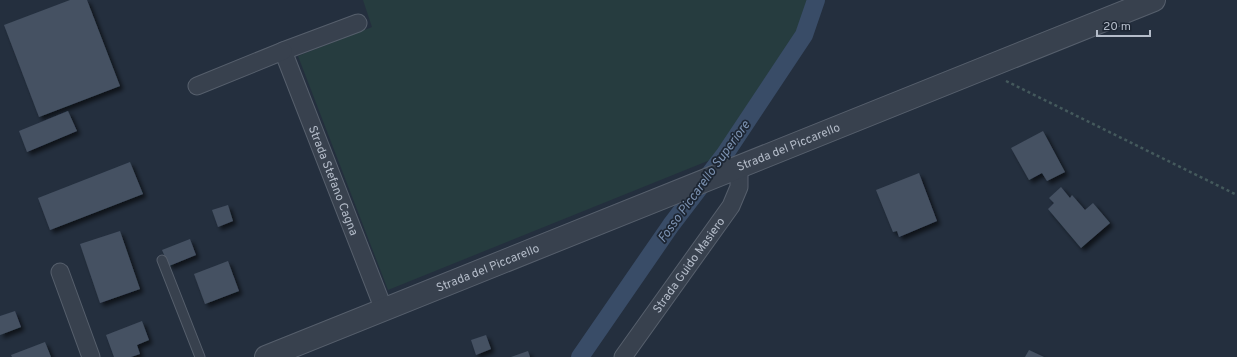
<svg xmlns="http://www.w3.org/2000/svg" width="1237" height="357" font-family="Overpass,sans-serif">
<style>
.green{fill:#263c3f}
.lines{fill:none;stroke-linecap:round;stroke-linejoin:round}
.canal{stroke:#394c67;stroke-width:18}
.building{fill:#455162;filter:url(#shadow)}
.service-casing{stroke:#565f6c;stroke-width:11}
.minor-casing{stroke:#565f6c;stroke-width:19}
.tertiary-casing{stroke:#565f6c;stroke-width:24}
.path{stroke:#44595c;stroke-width:2.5;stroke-dasharray:3 3;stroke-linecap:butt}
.service{stroke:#38414e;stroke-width:9}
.minor{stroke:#38414e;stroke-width:17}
.tertiary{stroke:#38414e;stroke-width:22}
.labels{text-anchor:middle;stroke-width:3.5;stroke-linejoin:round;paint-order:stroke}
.street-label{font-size:12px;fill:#b4bcc9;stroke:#1d2633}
.water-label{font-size:13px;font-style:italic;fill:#7c92b1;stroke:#1d2633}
</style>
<defs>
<filter id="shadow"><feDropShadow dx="3.5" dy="3.5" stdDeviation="2" flood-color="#0009"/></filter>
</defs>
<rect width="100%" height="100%" fill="#242f3e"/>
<path class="green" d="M363,0H816L804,35L725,154L388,290L298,56L372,27Z"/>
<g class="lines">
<path class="canal" d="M580,357L671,225L725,154L804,35L816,0"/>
</g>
<g class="building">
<path d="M70,0H87L120,86L39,117L4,25Z"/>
<path d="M68,111L77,131L27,152L19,131Z"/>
<path d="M1043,131L1065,172L1047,181L1042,173L1029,180L1011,148Z"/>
<path d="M130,162L143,194L50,230L38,198Z"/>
<path d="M919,173L937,221L899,237L897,231L893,232L876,190Z"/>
<path d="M1061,187L1070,198L1072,195L1085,210L1093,203L1110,223L1081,248L1048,209L1054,203L1049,198Z"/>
<path d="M228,205L233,221L218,227L212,210Z"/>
<path d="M120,231L140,289L100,303L80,244Z"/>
<path d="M190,239L196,255L169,266L162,250Z"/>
<path d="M228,261L239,291L205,304L194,274Z"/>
<path d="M15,311L21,327L0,335V316Z"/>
<path d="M142,321L149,340L137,345L140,354L131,357H114L106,335Z"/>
<path d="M486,335L491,349L476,355L471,340Z"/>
<path d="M45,342L51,357H12L11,355Z"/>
<path d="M1029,350L1044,357H1025Z"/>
<path d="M528,351L530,357H511Z"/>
</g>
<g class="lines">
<g class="service-casing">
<path id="service" d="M162,260L200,357"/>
</g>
<g class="minor-casing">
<g id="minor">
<path id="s1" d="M358,23L283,51L384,310"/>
<path d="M197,86L283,51"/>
<path d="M60,272L91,357"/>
<path id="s2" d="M623,357L731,206L739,187V167"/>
</g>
</g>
<g class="tertiary-casing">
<g id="tertiary">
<path id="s3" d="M266,357L1154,0"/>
</g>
</g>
<path class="path" d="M1006,81L1237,195"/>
<use href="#service" class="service"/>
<use href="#minor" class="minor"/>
<use href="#tertiary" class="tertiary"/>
</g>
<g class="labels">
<g class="street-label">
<text dy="4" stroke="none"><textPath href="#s3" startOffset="563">Strada del Piccarello</textPath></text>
<text dy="4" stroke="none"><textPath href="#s1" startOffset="219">Strada Stefano Cagna</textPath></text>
<text dy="4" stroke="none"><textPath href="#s2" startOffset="113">Strada Guido Masiero</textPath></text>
<text dy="4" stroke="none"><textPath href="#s3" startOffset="239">Strada del Piccarello</textPath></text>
</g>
<g class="water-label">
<text transform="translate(703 181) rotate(-54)" y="5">Fosso Piccarello Superiore</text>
</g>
</g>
<path d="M1097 30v6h53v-6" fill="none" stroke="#b4bcc9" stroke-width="2"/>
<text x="1103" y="30" font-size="12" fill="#b4bcc9" stroke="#1d2633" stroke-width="3" paint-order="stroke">20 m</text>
</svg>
